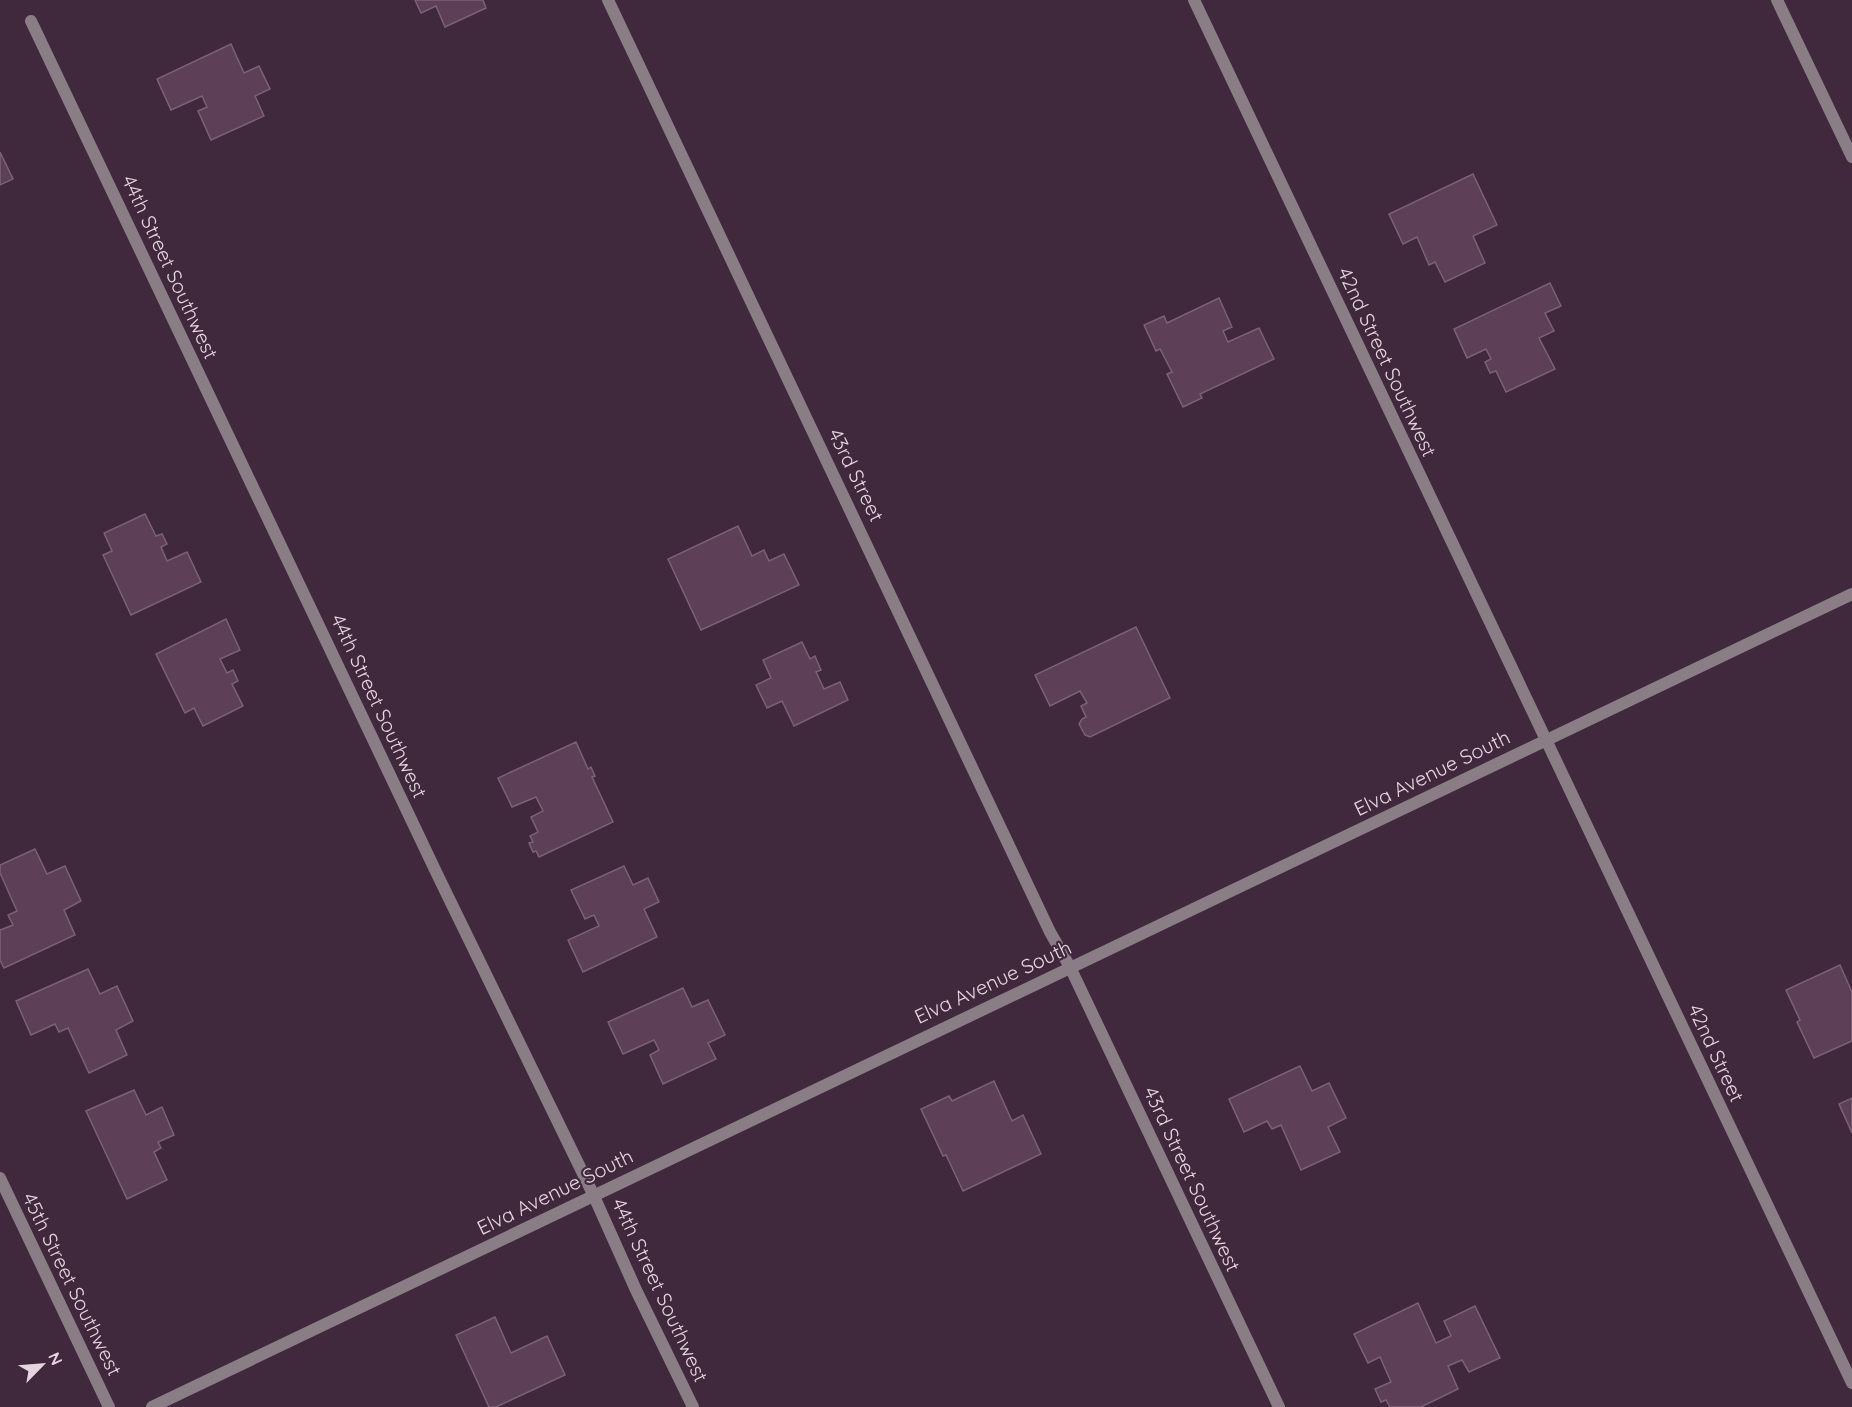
<svg xmlns="http://www.w3.org/2000/svg" width="1852" height="1407" font-family="Quicksand,sans-serif">
<style>
.building{fill:#5d4057;stroke:#7c6176;stroke-width:1.5}
.lines{fill:none;stroke-linecap:round;stroke-linejoin:round}
.street{stroke:#8a7d86;stroke-width:12}
.labels{text-anchor:middle;stroke-width:4.5;stroke-linejoin:round;paint-order:stroke}
.street-label{font-size:20px;fill:#e5d5e1;stroke:#40293c}
</style>
<rect width="100%" height="100%" fill="#40293c"/>
<g class="building">
<path d="M415,0H483L486,8L445,27L436,6L421,13Z"/>
<path d="M231,44L244,73L259,66L270,89L255,96L264,116L211,140L198,111L207,107L202,96L171,110L157,79Z"/>
<path d="M0,152L13,179L0,185Z"/>
<path d="M1473,174L1497,225L1473,236L1485,263L1445,282L1435,262L1429,265L1417,237L1403,244L1389,214Z"/>
<path d="M1550,283L1561,306L1545,313L1554,331L1539,338L1555,369L1506,392L1496,371L1490,373L1485,362L1491,359L1486,349L1467,358L1454,329Z"/>
<path d="M1219,298L1232,327L1223,331L1228,342L1259,328L1274,359L1200,394L1202,398L1183,407L1167,374L1172,372L1160,349L1156,351L1144,325L1164,316L1167,323Z"/>
<path d="M145,514L156,536L162,534L167,544L161,547L167,561L187,552L201,582L131,615L103,555L112,551L104,533Z"/>
<path d="M738,526L752,556L764,550L769,561L784,554L799,585L701,630L668,559Z"/>
<path d="M226,619L240,650L220,659L227,673L233,670L238,681L232,684L243,706L203,726L194,708L185,713L156,654Z"/>
<path d="M1136,627L1170,698L1090,737L1085,735L1079,724L1082,719L1086,717L1081,706L1087,703L1080,691L1050,706L1035,675Z"/>
<path d="M802,642L810,659L815,656L821,670L816,672L824,689L840,682L848,700L794,726L782,701L767,708L756,685L771,678L763,660Z"/>
<path d="M576,742L588,769L591,767L595,776L592,777L613,822L539,857L536,851L533,852L529,843L533,842L530,836L538,832L531,817L543,811L536,797L512,807L498,778Z"/>
<path d="M35,849L47,874L65,866L81,901L64,910L75,935L4,968L0,960V930L13,925L8,915L17,911L0,873V865Z"/>
<path d="M624,866L633,885L648,878L659,902L644,909L657,937L583,972L568,940L599,926L594,915L585,919L571,890Z"/>
<path d="M1840,965L1852,992V1041L1814,1058L1797,1022L1800,1020L1786,990Z"/>
<path d="M88,969L100,994L117,986L133,1021L116,1030L127,1055L89,1073L68,1028L59,1032L55,1024L31,1035L16,1001Z"/>
<path d="M683,988L692,1007L708,1000L725,1035L708,1043L716,1059L663,1084L650,1055L659,1050L654,1040L623,1054L608,1022Z"/>
<path d="M1300,1066L1312,1091L1329,1083L1346,1118L1328,1127L1340,1152L1301,1170L1281,1125L1272,1129L1267,1121L1244,1132L1229,1099Z"/>
<path d="M994,1081L1012,1121L1023,1115L1041,1154L963,1191L946,1155L943,1156L921,1109L949,1096L952,1101Z"/>
<path d="M134,1090L146,1115L162,1107L174,1135L158,1142L161,1148L154,1152L167,1180L127,1199L86,1111Z"/>
<path d="M1852,1098V1133L1839,1104Z"/>
<path d="M1418,1303L1436,1343L1451,1336L1444,1321L1475,1306L1500,1358L1469,1372L1462,1360L1448,1366L1458,1389L1421,1407H1390L1386,1400L1381,1402L1375,1389L1391,1382L1380,1357L1368,1363L1354,1334Z"/>
<path d="M495,1317L511,1353L547,1336L565,1375L496,1407H489L456,1335Z"/>
</g>
<g class="lines">
<g class="street">
<path d="M608,0L1050,932L1070,967L1279,1407"/>
<path d="M1194,0L1852,1383"/>
<path d="M1777,0L1852,157"/>
<path d="M31,21L438,876L593,1194L636,1290L693,1407"/>
<path d="M0,1178L109,1407"/>
<path d="M152,1407L1852,594"/>
</g>
</g>
<g class="labels">
<g class="street-label">
<text transform="translate(170 267) rotate(65)" y="7">44th Street Southwest</text>
<text transform="translate(1387 362) rotate(65)" y="7">42nd Street Southwest</text>
<text transform="translate(856 475) rotate(64)" y="7">43rd Street</text>
<text transform="translate(379 706) rotate(65)" y="7">44th Street Southwest</text>
<text transform="translate(1432 773) rotate(-26)" y="7">Elva Avenue South</text>
<text transform="translate(993 982) rotate(-25)" y="7">Elva Avenue South</text>
<text transform="translate(1716 1053) rotate(65)" y="7">42nd Street</text>
<text transform="translate(1192 1179) rotate(65)" y="7">43rd Street Southwest</text>
<text transform="translate(555 1192) rotate(-26)" y="7">Elva Avenue South</text>
<text transform="translate(72 1284) rotate(64)" y="7">45th Street Southwest</text>
<text transform="translate(660 1290) rotate(65)" y="7">44th Street Southwest</text>
</g>
</g>
<g transform="translate(42 1365) rotate(65)" stroke="#40293c" stroke-width="4.5" paint-order="stroke">
<path d="M0-4.5L10 22L0 15L-10 22Z" fill="#e5d5e1"/>
<text y="-9" font-size="16" font-weight="bold" text-anchor="middle" fill="#e5d5e1">N</text>
</g>
</svg>
